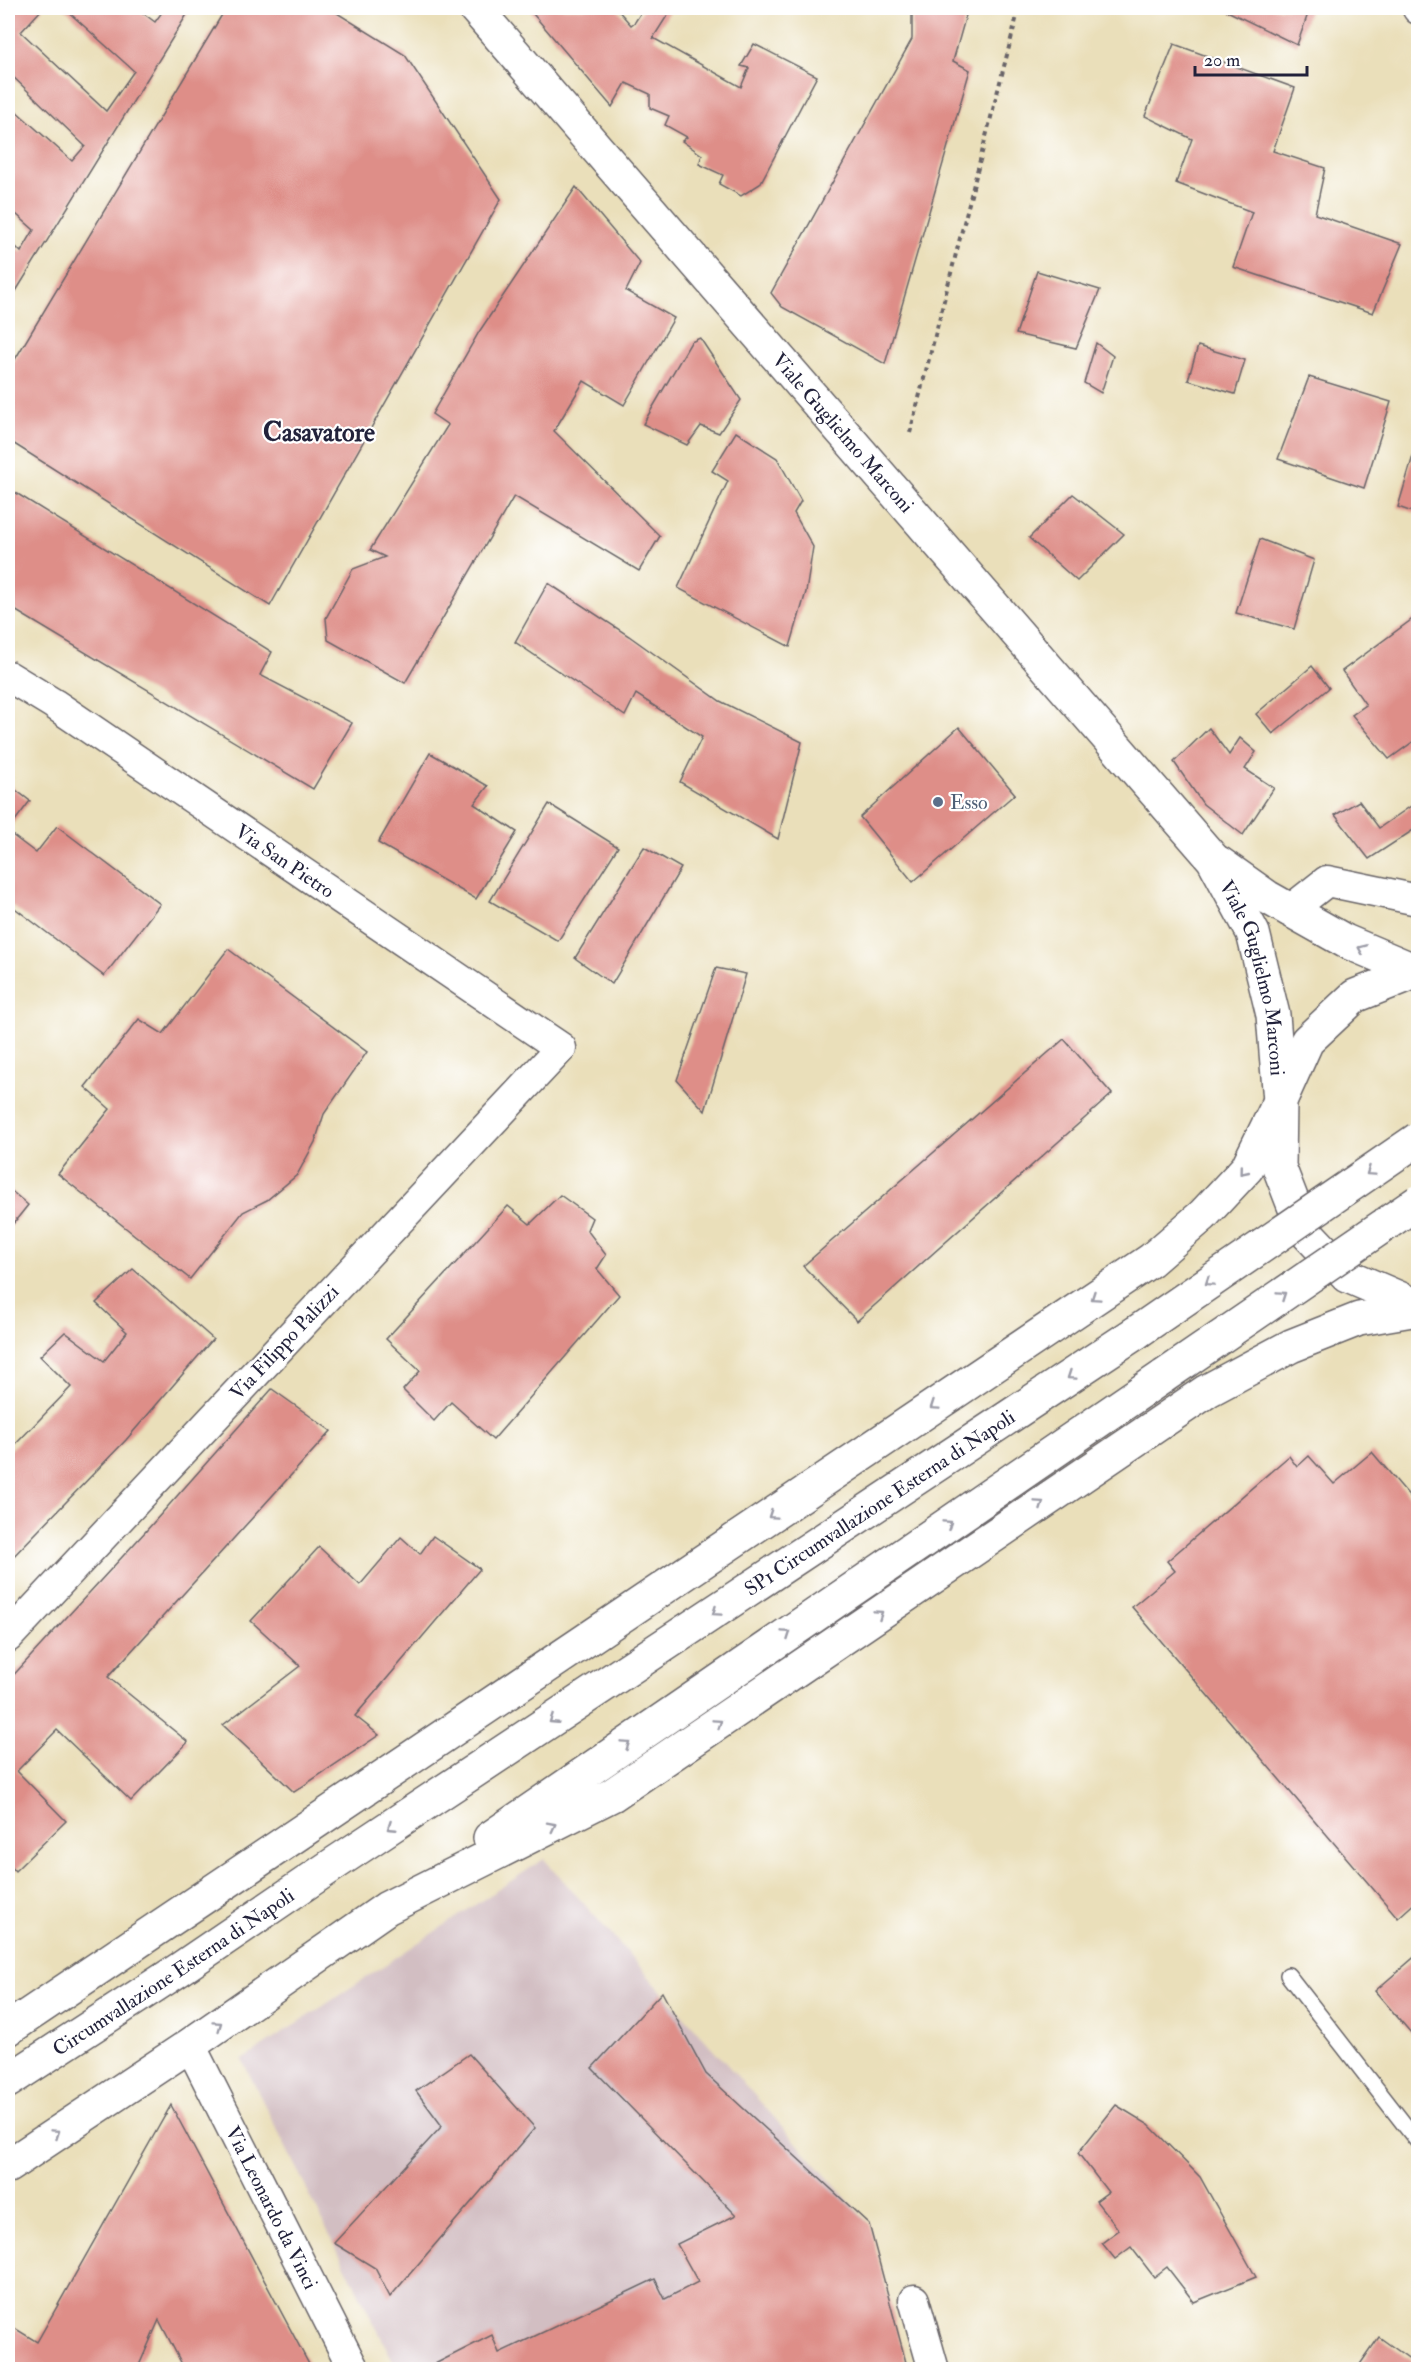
<svg xmlns="http://www.w3.org/2000/svg" width="1426" height="2377" font-family="'IM FELL Double Pica',serif">
<style>
.industrial{fill:#d2bec2}
.building{fill:#de8e88}
.lines{fill:none;stroke-linecap:round;stroke-linejoin:round}
.service-casing{stroke:#686467;stroke-width:18}
.minor-casing{stroke:#686467;stroke-width:33}
.tertiary-casing{stroke:#686467;stroke-width:36}
.trunk-casing{stroke:#686467;stroke-width:36}
.path{stroke:#686467;stroke-width:4;stroke-dasharray:4.5 4.5;stroke-linecap:butt}
.service{stroke:#fff;stroke-width:15}
.minor{stroke:#fff;stroke-width:30}
.tertiary{stroke:#fff;stroke-width:33}
.trunk{stroke:#fff;stroke-width:33}
.trunk-bridge-casing{stroke:#686467;stroke-width:36;stroke-linecap:butt}
.trunk-bridge{stroke:#fff;stroke-width:33}
.oneway{stroke:#9c9ca7}
.service-dot{fill:#5c6f8a;stroke:#fff;stroke-width:2}
.labels{text-anchor:middle;stroke-width:4.5;stroke-linejoin:round;paint-order:stroke}
.street-label{font-size:20px;fill:#22223b;stroke:#fff}
.service-label{font-size:20px;fill:#4e5e75;stroke:#fff;text-anchor:start}
.district-label{font-size:26px;font-weight:bold;fill:#22223b;stroke:#fff}
</style>
<rect width="100%" height="100%" fill="#fff"/>
<filter id="ink" filterUnits="userSpaceOnUse"><feTurbulence type="fractalNoise" baseFrequency=".0167" numOctaves="2"/><feDisplacementMap in="SourceGraphic" scale="12" xChannelSelector="R" yChannelSelector="G"/><feConvolveMatrix kernelMatrix="1 2 1 2 8 2 1 2 1" color-interpolation-filters="sRGB"/></filter>
<filter id="wash" filterUnits="userSpaceOnUse"><feTurbulence type="fractalNoise" baseFrequency=".008" numOctaves="4" result="noise"/><feDisplacementMap in="SourceGraphic" scale="24" xChannelSelector="R" yChannelSelector="G"/><feGaussianBlur stdDeviation="1.35" result="paint"/><feColorMatrix in="noise" values="0 0 0 0 0 0 0 0 0 0 0 0 0 0 0 0 0 1.4 0 .05"/><feComposite in="paint" operator="in"/></filter>
<g filter="url(#wash)">
<rect width="100%" height="100%" fill="#eadfba"/>
<path class="industrial" d="M544,1859L869,2224L908,2369H397L242,2060Z"/>
<g id="blocks">
<g class="building">
<path d="M8,8H43L21,32L106,111L134,71L64,8H136L155,22L165,8H191L8,304V239L21,252L34,230L8,207V104L72,161L85,146L8,72Z"/>
<path d="M226,8H329L405,55L501,199L270,606L8,440V371Z"/>
<path d="M528,8H616L631,25L635,22L644,8H672L653,38L741,87L749,68L741,66L754,44L817,76L760,184L741,196L719,184L723,175L699,164L702,155L682,141L687,137L665,125L669,116L650,108V94L626,83L612,107Z"/>
<path d="M912,8H968L953,61L970,70L885,364L782,307L771,293L912,39Z"/>
<path d="M1221,8H1310L1297,45Z"/>
<path d="M1174,44L1295,88L1273,151L1325,168L1315,214L1402,244L1373,313L1233,267L1252,212L1176,183L1192,139L1145,116Z"/>
<path d="M576,187L640,263L626,291L674,318L624,405L584,381L554,431L660,536L639,571L514,496L405,683L328,640L326,618L353,569L385,557L370,550L448,425L432,414L479,332Z"/>
<path d="M1037,271L1100,290L1076,348L1016,334Z"/>
<path d="M700,338L741,400L719,433L701,426L687,445L643,424L691,342Z"/>
<path d="M1096,343L1113,356L1101,393L1084,383Z"/>
<path d="M1198,346L1245,360L1235,394L1188,380Z"/>
<path d="M1309,377L1391,402L1364,488L1278,459Z"/>
<path d="M736,432L777,458L801,501L794,513L813,547L806,592L790,647L678,588L728,481L712,471Z"/>
<path d="M1418,439V514L1398,507Z"/>
<path d="M8,488L272,652L260,675L352,723L313,789L8,606Z"/>
<path d="M1073,494L1124,534L1077,581L1029,538Z"/>
<path d="M1260,539L1314,560L1294,629L1236,613Z"/>
<path d="M548,583L629,636L720,701L802,742L778,839L680,782L702,737L636,694L625,716L515,642Z"/>
<path d="M1418,615V738L1389,759L1352,715L1366,705L1342,671Z"/>
<path d="M1312,666L1329,688L1273,734L1256,714Z"/>
<path d="M959,727L1015,794L913,882L860,817Z"/>
<path d="M1209,728L1229,755L1240,738L1256,752L1245,769L1274,788L1243,835L1203,804L1174,762Z"/>
<path d="M430,753L488,786L474,804L517,832L476,899L378,843Z"/>
<path d="M8,784L30,801L8,830Z"/>
<path d="M1359,801L1379,828L1414,804L1418,810V827L1369,859L1335,815Z"/>
<path d="M549,804L618,847L558,941L490,901Z"/>
<path d="M57,826L160,904L104,976L8,903V832L36,853Z"/>
<path d="M644,847L681,868L612,984L575,958Z"/>
<path d="M228,949L367,1052L324,1114L315,1142L297,1175L267,1200L243,1212L190,1279L58,1174L110,1109L85,1087L139,1019L163,1034Z"/>
<path d="M716,968L746,974L705,1111L677,1080Z"/>
<path d="M1064,1039L1112,1094L857,1321L803,1266Z"/>
<path d="M8,1188L28,1205L8,1230Z"/>
<path d="M560,1195L592,1218L587,1230L606,1255L597,1269L619,1295L493,1440L451,1402L434,1421L403,1390L420,1371L386,1339L508,1206L530,1224Z"/>
<path d="M133,1269L213,1339L126,1440L8,1562V1452L71,1387L40,1356L65,1332L104,1361L127,1332L96,1303Z"/>
<path d="M272,1389L331,1431L108,1677L188,1742L131,1801L57,1730L17,1771L66,1821L15,1871L8,1863V1681L146,1531Z"/>
<path d="M1372,1452L1418,1506V1900L1398,1918L1132,1607L1175,1571L1167,1561L1289,1456L1297,1467L1309,1456L1334,1484Z"/>
<path d="M433,1536L480,1569L355,1716L379,1735L294,1792L223,1725L300,1666L251,1621L319,1547L360,1585L401,1537L420,1554Z"/>
<path d="M1418,1954V2041L1375,1991Z"/>
<path d="M662,1992L706,2074L869,2224L908,2370H423L492,2335L499,2353L655,2279L665,2299L698,2282L677,2244L736,2215L592,2068Z"/>
<path d="M469,2054L535,2128L390,2297L375,2268L334,2243L442,2126L416,2091Z"/>
<path d="M171,2105L312,2370H185L159,2320L137,2370H8V2324L37,2342Z"/>
<path d="M1116,2105L1149,2125L1200,2177L1256,2277L1194,2302L1167,2267L1154,2277L1131,2247L1115,2259L1102,2243L1119,2230L1096,2201L1108,2192L1078,2153Z"/>
<path d="M1379,2337L1418,2365V2370H1356Z"/>
</g>
</g>
</g>
<g filter="url(#ink)">
<use href="#blocks" fill-opacity="0" stroke="#686467" stroke-width="1.5"/>
<g class="lines">
<g class="service-casing">
<path id="service" d="M1288,1975L1418,2142"/>
</g>
<g class="minor-casing">
<g id="minor">
<path d="M1418,8V9"/>
<path id="s1" d="M8,676L54,704L561,1048L8,1637"/>
<path d="M1289,911L1327,881L1418,900"/>
<path id="s2" d="M190,2045L354,2370"/>
<path d="M914,2300L934,2370"/>
</g>
</g>
<g class="tertiary-casing">
<g id="tertiary">
<path id="s3" d="M475,8L1213,859L1253,933L1273,1015L1280,1101"/>
<path d="M1219,863L1267,897L1345,941L1418,972"/>
<path d="M1418,971L1355,996L1307,1041L1280,1101L1279,1167L1303,1229L1348,1276L1408,1302L1418,1304"/>
</g>
</g>
<g class="trunk-casing">
<g id="trunk">
<path d="M490,1838L1164,1376"/>
<path d="M8,2029L1151,1260L1203,1215L1247,1168L1280,1101"/>
<path id="s4" d="M8,2081L180,1969L337,1862L1137,1332"/>
<path d="M8,2166L190,2045L387,1908L612,1795L1207,1391L1291,1346L1359,1319L1418,1309"/>
</g>
</g>
<path class="path" d="M910,433L1019,8"/>
<use href="#service" class="service"/>
<use href="#minor" class="minor"/>
<use href="#tertiary" class="tertiary"/>
<use href="#trunk" class="trunk"/>
<g class="trunk-bridge-casing">
<g id="trunk-bridge">
<path d="M1137,1332L1418,1139"/>
<path d="M1164,1376L1418,1202"/>
</g>
</g>
<use href="#trunk-bridge" class="trunk-bridge"/>
</g>
<defs><path id="oneway-chevron" d="M-2-3.5L2.5 0L-2 3.5" fill="none" stroke-width="1.6" stroke-linecap="round" stroke-linejoin="round" transform="scale(1.5)"/></defs>
<g class="oneway">
<use href="#oneway-chevron" transform="translate(1362 949) rotate(-157)"/>
<use href="#oneway-chevron" transform="translate(1243 1171) rotate(129)"/>
<use href="#oneway-chevron" transform="translate(1370 1172) rotate(146)"/>
<use href="#oneway-chevron" transform="translate(1209 1282) rotate(146)"/>
<use href="#oneway-chevron" transform="translate(1282 1295) rotate(-34)"/>
<use href="#oneway-chevron" transform="translate(1095 1297) rotate(146)"/>
<use href="#oneway-chevron" transform="translate(1071 1376) rotate(146)"/>
<use href="#oneway-chevron" transform="translate(934 1406) rotate(146)"/>
<use href="#oneway-chevron" transform="translate(1040 1504) rotate(-34)"/>
<use href="#oneway-chevron" transform="translate(772 1515) rotate(146)"/>
<use href="#oneway-chevron" transform="translate(948 1524) rotate(-34)"/>
<use href="#oneway-chevron" transform="translate(716 1612) rotate(146)"/>
<use href="#oneway-chevron" transform="translate(879 1614) rotate(-34)"/>
<use href="#oneway-chevron" transform="translate(787 1634) rotate(-34)"/>
<use href="#oneway-chevron" transform="translate(553 1720) rotate(147)"/>
<use href="#oneway-chevron" transform="translate(718 1723) rotate(-34)"/>
<use href="#oneway-chevron" transform="translate(626 1744) rotate(-34)"/>
<use href="#oneway-chevron" transform="translate(552 1826) rotate(-27)"/>
<use href="#oneway-chevron" transform="translate(391 1827) rotate(147)"/>
<use href="#oneway-chevron" transform="translate(218 2025) rotate(-35)"/>
<use href="#oneway-chevron" transform="translate(56 2133) rotate(-34)"/>
</g>
</g>
<circle class="service-dot" cx="938" cy="802" r="6"/>
<g class="labels">
<g class="street-label">
<text dy="7" stroke="none"><textPath href="#s3" startOffset="562">Viale Guglielmo Marconi</textPath></text>
<text dy="7" stroke="none"><textPath href="#s1" startOffset="333">Via San Pietro</textPath></text>
<text dy="7" stroke="none"><textPath href="#s3" startOffset="1254">Viale Guglielmo Marconi</textPath></text>
<text transform="translate(284 1342) rotate(-47)" y="7">Via Filippo Palizzi</text>
<text dy="7" stroke="none"><textPath href="#s4" startOffset="1046">SP1 Circumvallazione Esterna di Napoli</textPath></text>
<text dy="7" stroke="none"><textPath href="#s4" startOffset="198">Circumvallazione Esterna di Napoli</textPath></text>
<text dy="7" stroke="none"><textPath href="#s2" startOffset="182">Via Leonardo da Vinci</textPath></text>
</g>
<g class="service-label">
<text x="950" y="809">Esso</text>
</g>
<g class="district-label">
<text x="319" y="441">Casavatore</text>
</g>
</g>
<rect width="1426" height="2377" fill="none" stroke="#fff" stroke-width="30"/>
<path d="M1195 66v9h112v-9" fill="none" stroke="#22223b" stroke-width="3"/>
<text x="1204" y="66" font-size="18" fill="#22223b" stroke="#ffffff" stroke-width="4.5" paint-order="stroke">20 m</text>
</svg>
